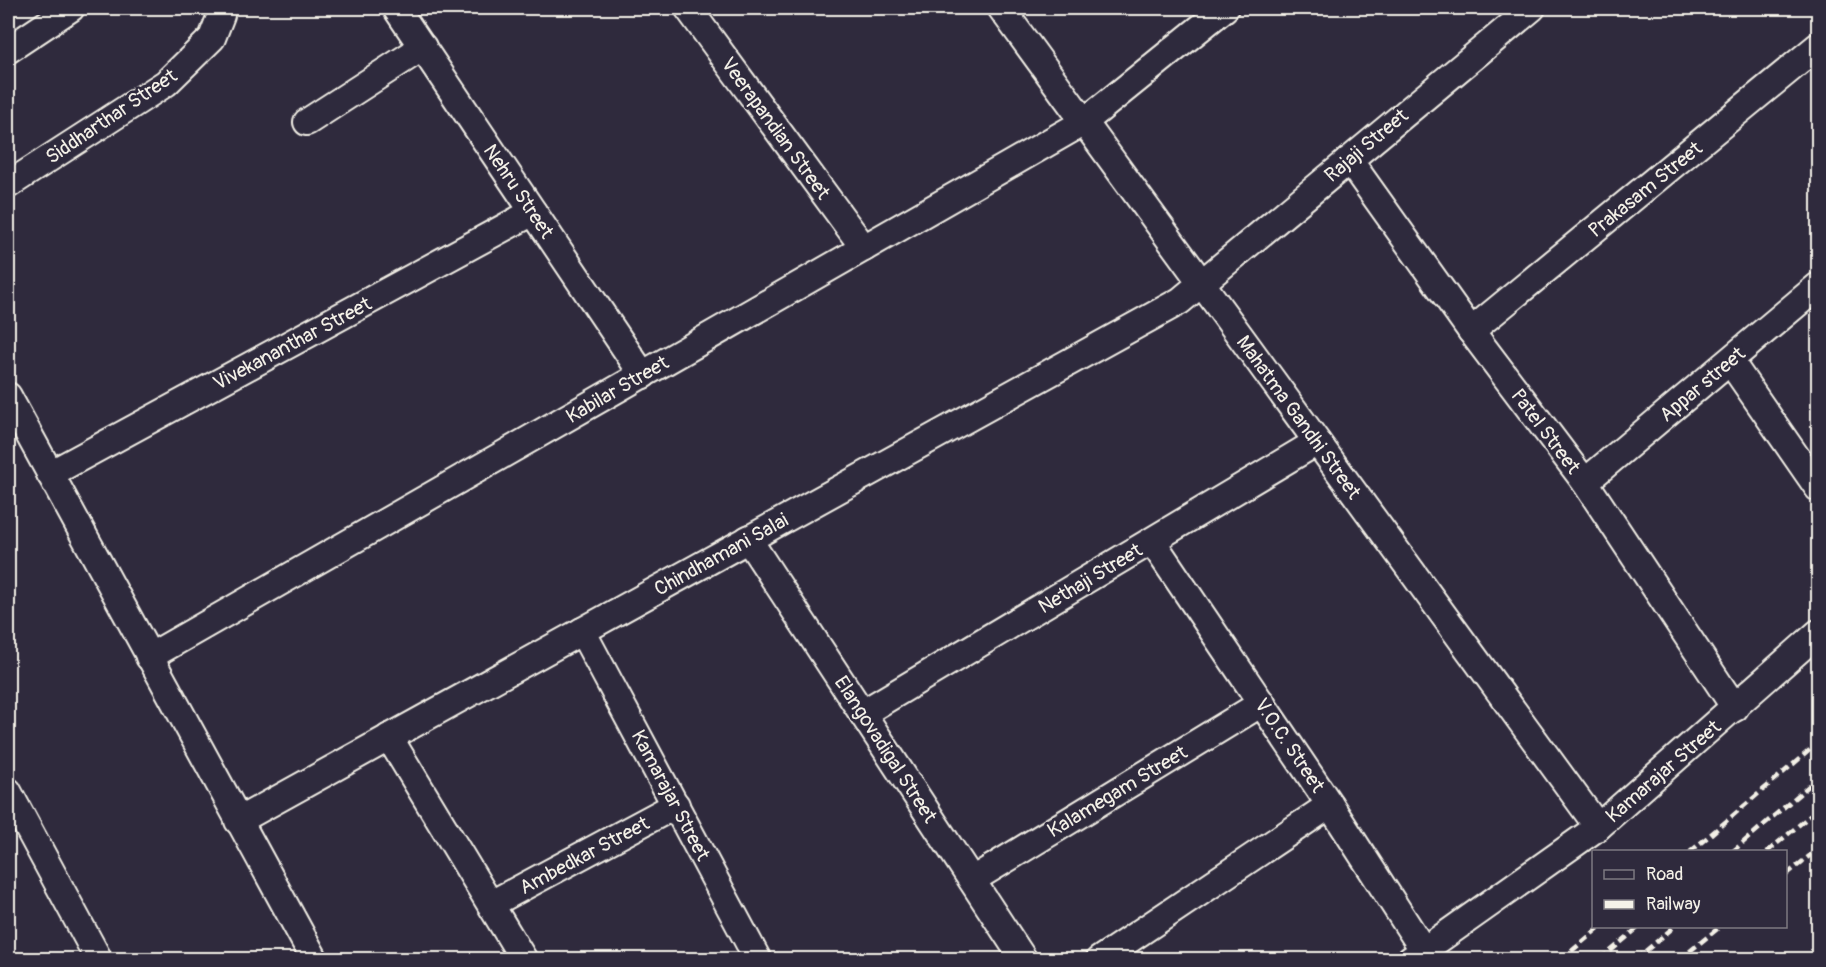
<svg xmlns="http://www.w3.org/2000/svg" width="1826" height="967" font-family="Pangolin,sans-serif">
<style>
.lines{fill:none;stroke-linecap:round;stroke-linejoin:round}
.street-casing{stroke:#f4f1e8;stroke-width:30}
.street{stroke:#2f2a3d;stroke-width:26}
.rail{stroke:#f4f1e8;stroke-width:4.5;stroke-dasharray:9 4.5;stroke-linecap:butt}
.labels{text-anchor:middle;stroke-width:5;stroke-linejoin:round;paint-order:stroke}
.street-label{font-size:20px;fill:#f4f1e8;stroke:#2f2a3d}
</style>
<rect width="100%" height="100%" fill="#2f2a3d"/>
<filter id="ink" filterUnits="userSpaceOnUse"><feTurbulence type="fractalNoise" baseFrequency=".0167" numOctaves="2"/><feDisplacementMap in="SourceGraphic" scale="12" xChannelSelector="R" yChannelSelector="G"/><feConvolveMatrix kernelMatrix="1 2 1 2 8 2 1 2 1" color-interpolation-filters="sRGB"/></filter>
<g filter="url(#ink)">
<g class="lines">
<g class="street-casing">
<g id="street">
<path d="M396,8L643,375"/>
<path d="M688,8L864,248"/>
<path d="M1001,8L1598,827"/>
<path d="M8,50L71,8"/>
<path d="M307,122L423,47"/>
<path d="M1349,160L1471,331L1585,482L1735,708"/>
<path d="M8,185L166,83L212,38L221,15L218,8"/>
<path d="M1471,331L1818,46"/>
<path d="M1730,361L1818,488"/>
<path d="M8,396L315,960"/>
<path d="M50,474L533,212"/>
<path d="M1585,482L1818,286"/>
<path d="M748,539L1024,960"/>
<path d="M1152,541L1330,805L1424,951"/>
<path d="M582,631L758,960"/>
<path d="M149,657L1084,122L1225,8"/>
<path d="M863,713L1317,442"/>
<path d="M389,737L524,960"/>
<path d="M8,791L99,960"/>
<path d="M238,821L1180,301L1532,8"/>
<path d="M972,880L1262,703"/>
<path d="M491,904L676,805"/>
<path d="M1099,960L1330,805"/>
<path d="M1410,960L1598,827L1818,633"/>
</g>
</g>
<use href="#street" class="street"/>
<g class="rail">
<path d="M1690,852L1818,743"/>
<path d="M1732,852L1818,778"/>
<path d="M1767,852L1818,809"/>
<path d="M1786,875L1818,849"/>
<path d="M1561,960L1601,926"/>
<path d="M1600,960L1640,926"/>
<path d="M1635,960L1675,926"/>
<path d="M1679,960L1721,926"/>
</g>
</g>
</g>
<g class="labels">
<g class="street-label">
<text transform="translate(111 116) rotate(-34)" y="7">Siddharthar Street</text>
<text transform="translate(776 128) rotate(54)" y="7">Veerapandian Street</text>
<text transform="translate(1366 145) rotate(-40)" y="7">Rajaji Street</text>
<text transform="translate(1645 189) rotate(-39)" y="7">Prakasam Street</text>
<text transform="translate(519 191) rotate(56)" y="7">Nehru Street</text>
<text transform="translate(292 343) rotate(-28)" y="7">Vivekananthar Street</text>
<text transform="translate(1702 384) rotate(-40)" y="7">Appar street</text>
<text transform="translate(617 389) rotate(-30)" y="7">Kabilar Street</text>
<text transform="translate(1299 417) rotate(54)" y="7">Mahatma Gandhi Street</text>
<text transform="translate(1546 431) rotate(53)" y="7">Patel Street</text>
<text transform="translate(721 554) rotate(-29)" y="7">Chindhamani Salai</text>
<text transform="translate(1090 578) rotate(-31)" y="7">Nethaji Street</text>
<text transform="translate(1290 745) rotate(56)" y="7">V.O.C. Street</text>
<text transform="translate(886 749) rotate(57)" y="7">Elangovadigal Street</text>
<text transform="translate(1663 771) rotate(-41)" y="7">Kamarajar Street</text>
<text transform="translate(1117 791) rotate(-31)" y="7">Kalamegam Street</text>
<text transform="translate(671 795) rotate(62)" y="7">Kamarajar Street</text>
<text transform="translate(584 855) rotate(-28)" y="7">Ambedkar Street</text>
</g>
</g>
<rect width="1826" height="967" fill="none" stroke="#2f2a3d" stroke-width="30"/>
<rect x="15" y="15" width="1796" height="937" fill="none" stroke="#f4f1e8" stroke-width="2" filter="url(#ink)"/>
<rect x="1592" y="850" width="195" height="78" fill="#2f2a3d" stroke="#7e7a81" stroke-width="1.5"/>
<rect x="1604" y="870" width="30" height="9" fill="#2f2a3d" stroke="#7e7a81" stroke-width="1.5"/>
<text x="1646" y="880" font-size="18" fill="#f4f1e8">Road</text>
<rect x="1604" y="900" width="30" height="9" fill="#f4f1e8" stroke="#7e7a81" stroke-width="1.5"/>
<text x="1646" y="910" font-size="18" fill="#f4f1e8">Railway</text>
</svg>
